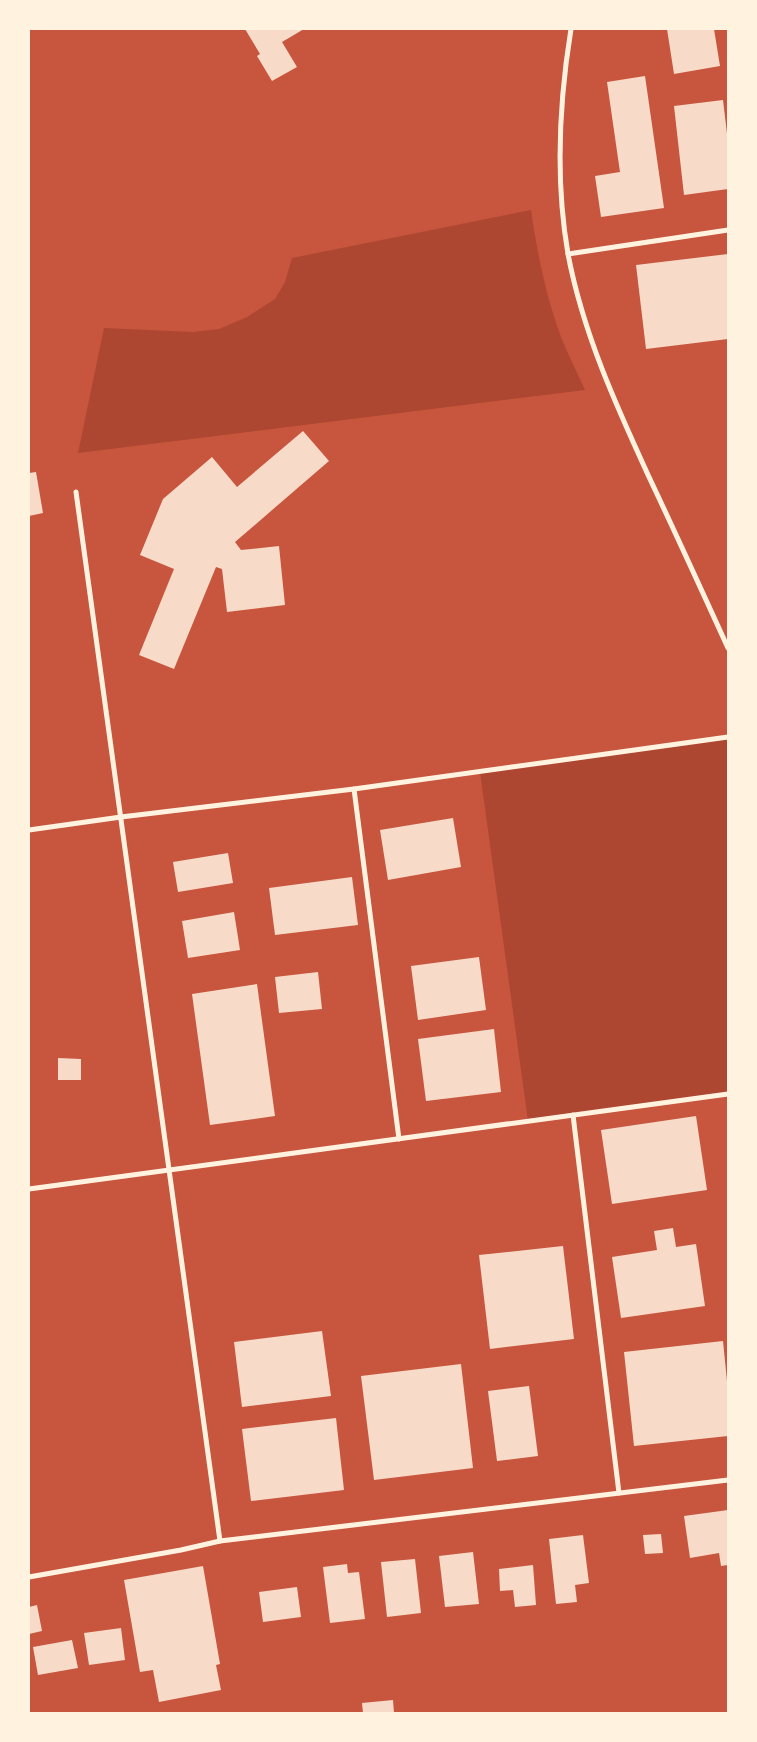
<svg xmlns="http://www.w3.org/2000/svg" width="757" height="1742" font-family="'PT Sans',sans-serif">
<style>
.green{fill:#ae4732}
.building{fill:#f7dbc8}
.lines{fill:none;stroke-linecap:round;stroke-linejoin:round}
.minor{stroke:#fff3e0;stroke-width:5}
</style>
<rect width="100%" height="100%" fill="#c8553d"/>
<g class="green">
<path d="M531,210C537,253 546,296 561,337C568,355 577,372 585,390L78,453L104,328L193,332L219,329L247,317L275,299L285,282L292,258Z"/>
<path d="M728,737V1094L528,1121L480,772Z"/>
</g>
<g class="building">
<path d="M245,29H304L282,42L297,67L272,81L257,56L260,54Z"/>
<path d="M667,29H714L720,66L674,74Z"/>
<path d="M645,76L664,208L601,217L595,176L620,172L607,82Z"/>
<path d="M723,100L728,142V189L684,195L674,106Z"/>
<path d="M728,254V339L646,349L636,265Z"/>
<path d="M303,431L329,461L235,542L241,550L279,546L285,605L227,612L222,569L216,567L174,669L139,655L174,569L140,555L163,499L212,457L237,487Z"/>
<path d="M36,472L43,513L29,516V473Z"/>
<path d="M453,818L461,867L388,880L380,830Z"/>
<path d="M228,853L233,883L178,892L173,862Z"/>
<path d="M352,877L358,925L275,935L269,888Z"/>
<path d="M234,912L240,950L188,958L182,921Z"/>
<path d="M479,957L486,1010L418,1020L411,966Z"/>
<path d="M318,972L322,1009L279,1013L275,977Z"/>
<path d="M257,984L275,1116L210,1125L192,994Z"/>
<path d="M494,1029L501,1092L426,1101L418,1039Z"/>
<path d="M58,1058L81,1059V1080H58Z"/>
<path d="M696,1116L707,1190L612,1204L601,1130Z"/>
<path d="M673,1228L676,1247L696,1244L705,1306L621,1318L612,1257L657,1250L654,1231Z"/>
<path d="M563,1246L574,1339L490,1349L479,1255Z"/>
<path d="M322,1331L331,1396L242,1407L234,1342Z"/>
<path d="M723,1341L728,1391V1436L634,1446L624,1352Z"/>
<path d="M461,1364L473,1468L374,1480L361,1376Z"/>
<path d="M529,1386L538,1456L497,1461L488,1391Z"/>
<path d="M336,1418L344,1490L251,1501L242,1429Z"/>
<path d="M728,1510V1565L721,1566L719,1553L690,1558L684,1516Z"/>
<path d="M661,1534L663,1553L645,1554L643,1535Z"/>
<path d="M583,1535L589,1583L575,1585L577,1602L556,1604L549,1539Z"/>
<path d="M473,1552L479,1604L445,1607L439,1556Z"/>
<path d="M415,1559L421,1613L387,1617L381,1562Z"/>
<path d="M347,1564L348,1573L359,1572L365,1619L330,1623L323,1567Z"/>
<path d="M533,1565L536,1605L515,1607L513,1590L500,1591L499,1569Z"/>
<path d="M203,1566L220,1664L216,1665L221,1690L159,1702L153,1670L140,1672L124,1580Z"/>
<path d="M297,1587L301,1617L263,1622L259,1592Z"/>
<path d="M37,1605L42,1631L29,1634V1607Z"/>
<path d="M121,1628L125,1660L89,1665L84,1633Z"/>
<path d="M72,1640L78,1668L38,1675L33,1647Z"/>
<path d="M393,1700L394,1713H363L362,1703Z"/>
</g>
<g class="lines">
<g class="minor">
<path d="M571,29C559,103 555,179 568,254C583,333 616,405 649,477C676,534 702,591 728,648"/>
<path d="M568,254L728,230"/>
<path d="M76,492L220,1541"/>
<path d="M354,789L399,1139"/>
<path d="M29,830L121,817L354,789L728,737"/>
<path d="M573,1115L619,1493"/>
<path d="M29,1189L728,1094"/>
<path d="M29,1577L181,1550L220,1541L728,1480"/>
</g>
</g>
<rect width="757" height="1742" fill="none" stroke="#fff3e0" stroke-width="60"/>
</svg>
